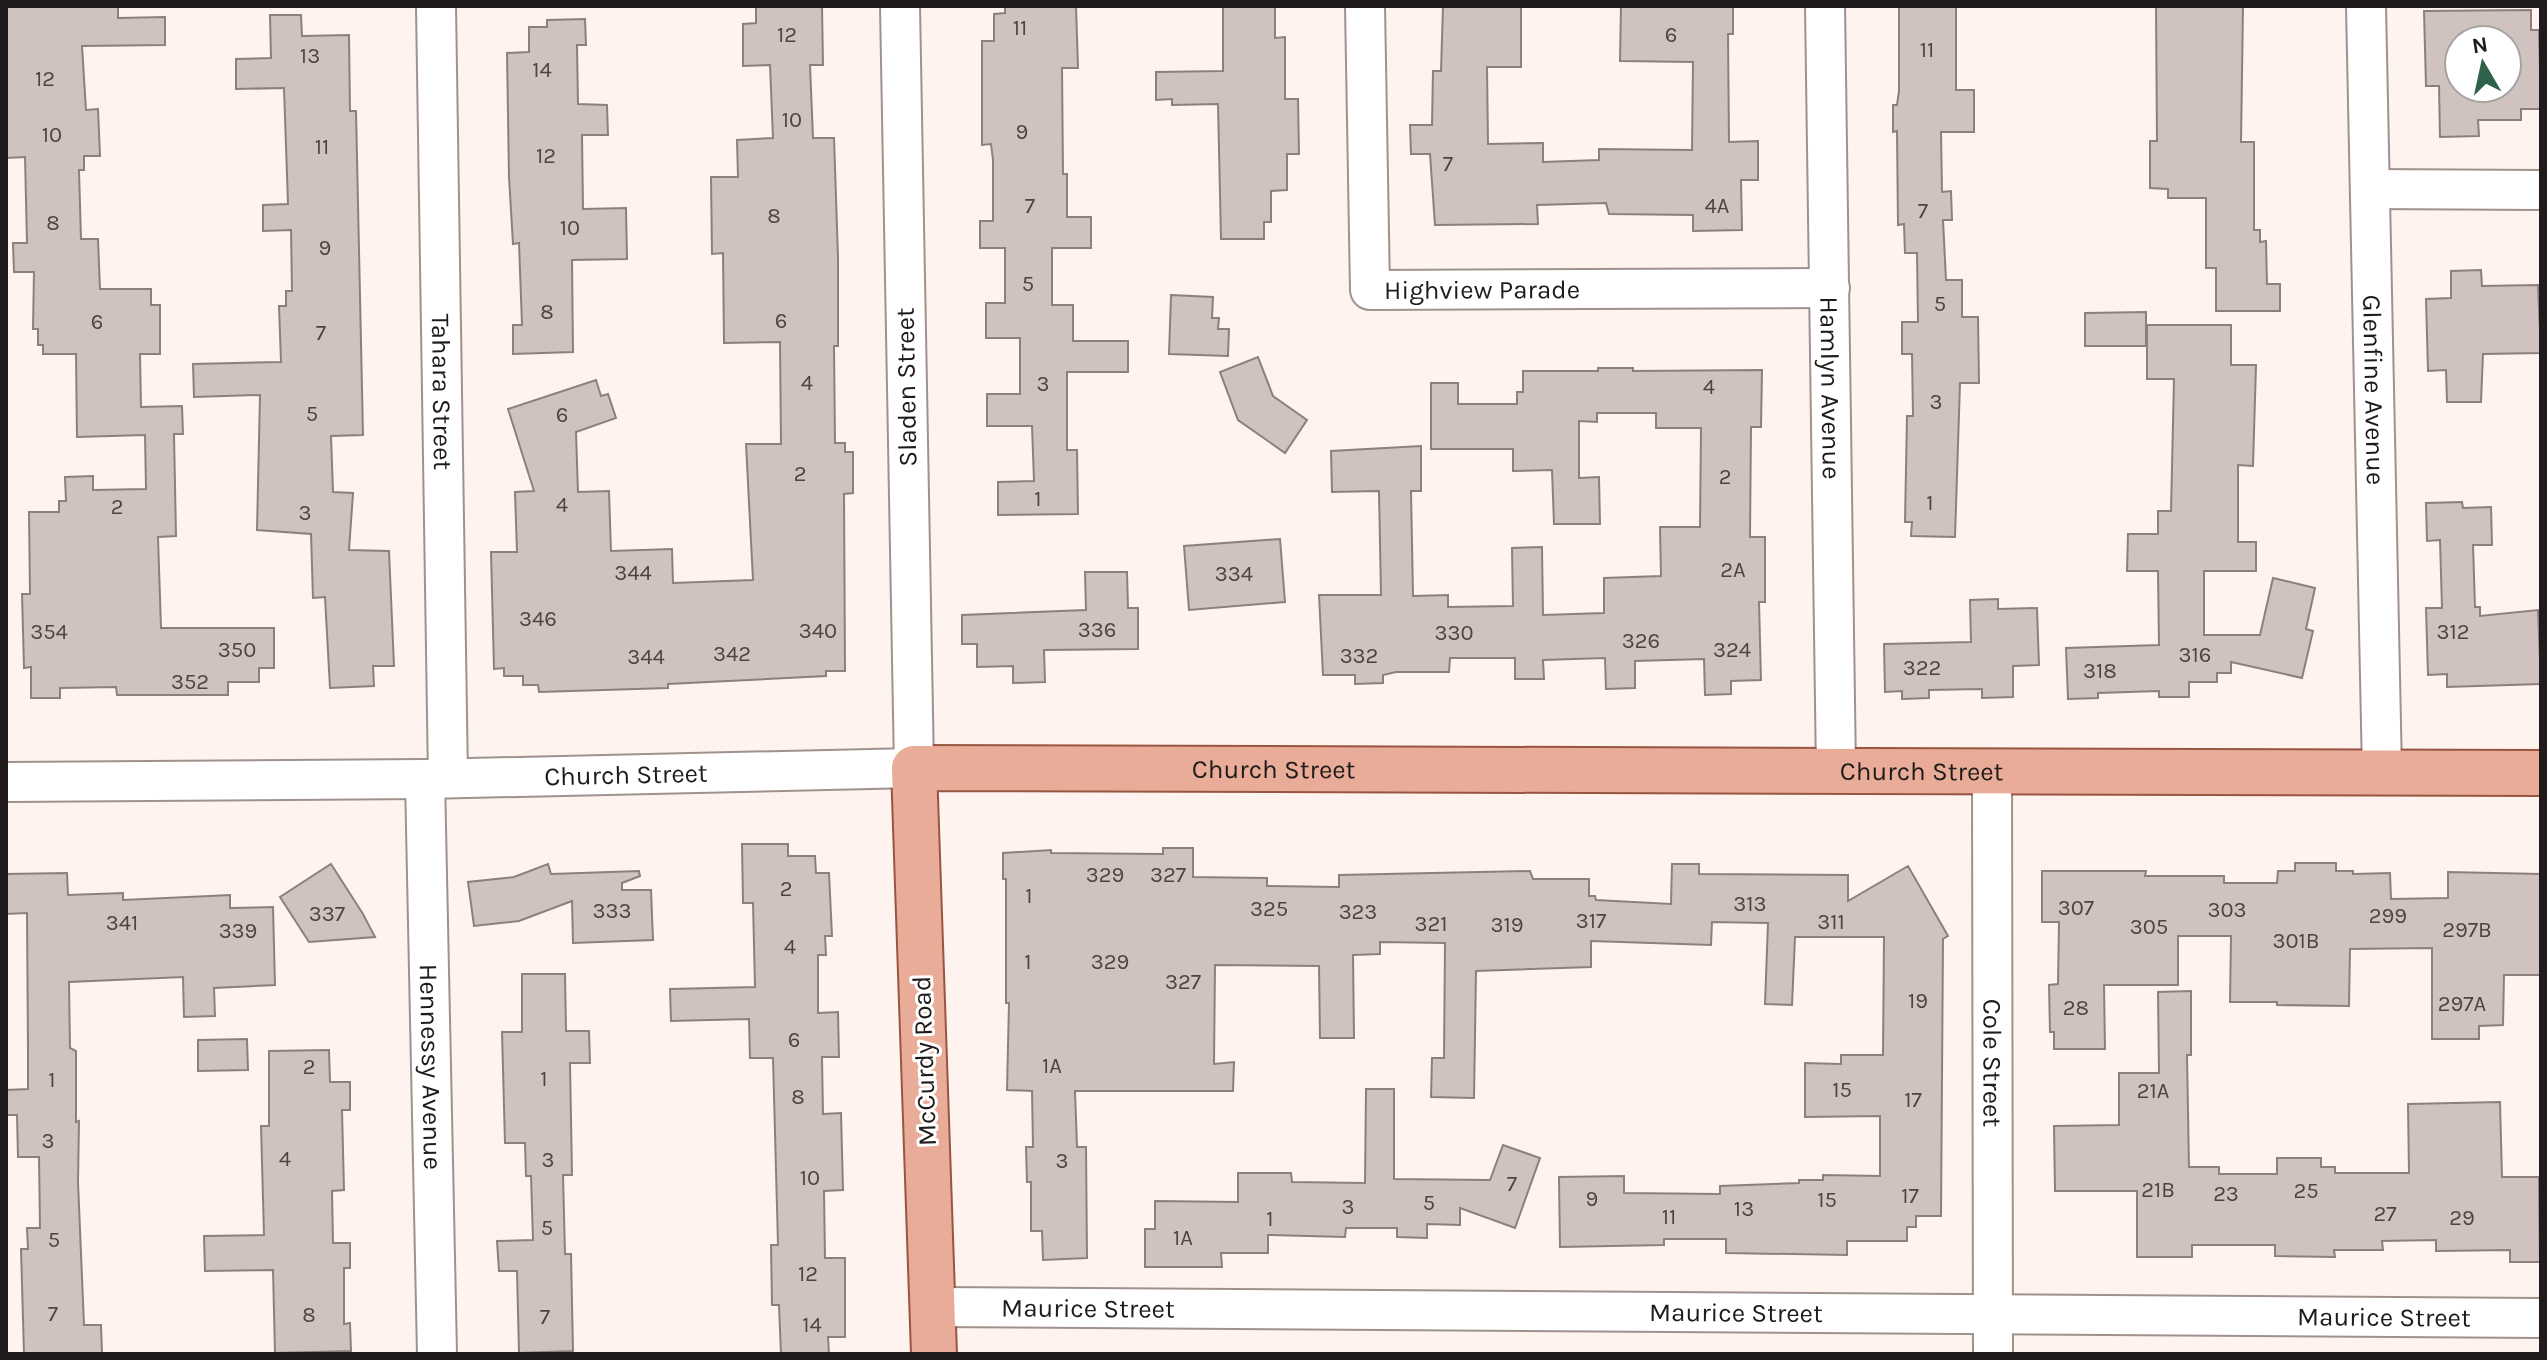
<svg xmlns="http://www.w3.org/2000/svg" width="2547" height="1360" font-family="Karla,sans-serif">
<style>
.building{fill:#d0c2be;stroke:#8d807c;stroke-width:2;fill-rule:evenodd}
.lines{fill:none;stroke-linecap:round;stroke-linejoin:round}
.minor-casing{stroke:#9f928d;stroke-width:42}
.major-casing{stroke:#985540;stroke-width:48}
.minor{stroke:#fff;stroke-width:38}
.major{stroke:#e8ac98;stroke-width:44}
.labels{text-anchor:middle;stroke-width:6;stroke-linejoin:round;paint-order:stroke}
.number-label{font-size:22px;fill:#4c4543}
.street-label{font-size:26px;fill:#201b1a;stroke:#fff}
</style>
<rect width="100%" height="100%" fill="#fff3ef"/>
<g class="building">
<path d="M6,6H118V18L165,17V45L82,46L86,110L98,109L100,156H84V170H79L81,239H98L100,289H151V305H160V354H140L141,407L182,406L183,434H174L176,536L158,537L161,628H274V668H259V682H228V695H117L116,687L60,688V698H31V667L24,668L22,594H30L29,512H59V501H66L65,477L93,476V490L146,489L145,435L77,437L76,354H43V345H38V329H33L34,272H14L13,243H27L25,157L6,158Z"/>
<path d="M756,6H822L823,65H810L813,138H834L838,257V346H834L835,443H845V452H853V493L844,494L845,671H826V676L668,684V688L539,692L538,685H523V676H504V668L494,669L491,552H517L515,492L534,491L508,409L596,380L601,396L608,394L616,418L576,432L578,492L609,491L611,551L672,549L673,583L753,580L746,444H781L780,342L724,343L723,253L712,254L711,177H738L737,140L773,138L770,65L743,66V24L756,23Z"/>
<path d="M1005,6H1076L1078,68H1062L1063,174H1067V217H1091V248H1052V305H1073V341H1128V372H1067V450H1077L1078,514L998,515V482L1034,481L1032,426H987V394H1020V338H986V303H1005V248H980V221H993V160L991,144L982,145V41H994V14L1005,13Z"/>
<path d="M1223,6H1275V38L1285,37V99H1298L1299,154H1287V190L1271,191V222H1264V239H1221L1218,104L1172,105V99L1156,100V72L1223,71Z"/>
<path d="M1443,6H1521V67H1487L1488,144L1543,143V162L1599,160V149L1692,150L1693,62L1620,61L1621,6H1733V34H1728L1729,142L1758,141V180H1741L1742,230L1693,231V215L1609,214L1606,203L1537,205L1538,224L1435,225L1430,154H1411L1410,125H1432L1433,71H1441Z"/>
<path d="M1899,6H1956V90H1974V132H1941L1942,192L1951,191L1952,220H1943L1946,280H1962V317H1978L1979,383H1960L1955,537L1911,536L1912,522H1905L1907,416H1913L1912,354H1902V322H1918L1917,253H1905L1904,224L1898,225L1897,131L1893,132V105H1897L1899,91Z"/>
<path d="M2156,6H2243L2241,142H2254V230H2260V242L2266,241L2267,284H2280V311H2216V268H2206V198H2168V189L2150,188V141H2157Z"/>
<path d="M2531,10V30H2539L2541,109H2521V120H2478L2479,136L2440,137L2439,86H2426L2424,11ZM2459,40H2507V88H2459Z"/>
<path d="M270,15H301L302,36L349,35L350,111H356L363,435L331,436L333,492L353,493L349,550L389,551L394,666H373L374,686L330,688L325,597L313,598L311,534L257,530L260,395L194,397L193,364L281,362L279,306H286V291H292L291,230L263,231V205L288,204L284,88L236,89V59L271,58Z"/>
<path d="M585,19L586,45H577L578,104L607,105L608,135H582L583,209L626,208L627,259L572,260L573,352L513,354V325H522L519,243L513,244L509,177L507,53L529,52V27H547V20Z"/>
<path d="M2481,270L2482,286L2538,285L2541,353L2483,354L2481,402H2447L2446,370L2428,371L2426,299L2451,298V271Z"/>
<path d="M1171,295L1213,297L1212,318H1219L1218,329H1229L1228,356L1169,354Z"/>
<path d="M2146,312V346H2085V313Z"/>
<path d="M2147,325H2231V365H2256L2253,466L2238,465V542H2256V571H2204V635H2260L2273,578L2315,588L2306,629L2313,631L2302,678L2231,662V673H2217V682H2189V697H2159V691L2098,693V698L2068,699L2066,648L2159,645L2158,571H2127L2128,534H2158V511H2171L2174,379H2147Z"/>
<path d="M1258,357L1273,396L1307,420L1285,453L1238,420L1220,372Z"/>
<path d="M1598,368H1633V371L1762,370L1761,427H1751L1750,537H1765V602H1759L1761,680L1731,681V694L1705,695L1704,659L1635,661V688L1606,689L1605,658L1543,660L1544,679H1515V658H1450L1449,672H1396L1383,675V683L1355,684V675H1323L1319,595H1381L1379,491L1332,492L1331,451L1421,446V491H1411L1413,596L1448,595V607L1513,606L1512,548L1542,547L1543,615L1604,613V578L1661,576L1660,527H1700L1701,428H1656V413H1597V422L1579,421V478L1599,477L1600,524H1554L1552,470L1513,471V449H1431V383H1458V404H1517V392H1523V371H1598Z"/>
<path d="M2462,502L2463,508L2491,507L2492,545H2473L2475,607H2480V616L2538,610L2541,684L2447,687V674L2428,675L2426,608H2442L2440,540L2427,541L2426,503Z"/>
<path d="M1280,539L1285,602L1189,610L1184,546Z"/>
<path d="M1085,572H1127L1128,608H1138V649L1044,650L1045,682L1013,683V666L977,667V644H962V615L1086,610Z"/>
<path d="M1998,599V609L2037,608L2039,665L2013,666V697L1982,698V689L1929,690V698L1902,699V691L1885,692L1884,644L1971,642L1970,600Z"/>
<path d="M742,844H788V856H815L816,873H829L832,936H825L826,955H818V1013L838,1012L839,1057H822L823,1114L841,1113L843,1190L824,1191L825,1258H845V1337H828L829,1354H781L779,1305H772L771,1245H778L773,1058H750L749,1019L671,1021L670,989L755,987L753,903H743Z"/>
<path d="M1163,848H1193V877L1267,878V886L1339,887V875L1530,871L1533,879H1589V896H1595L1596,900L1671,904L1672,864H1699V874L1848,875V901L1908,866L1948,936L1943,939L1941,1216H1916V1227H1907V1241H1847V1255L1726,1253V1239H1664V1245L1560,1247L1559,1177L1624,1176V1193L1720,1194V1186L1799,1183V1180H1823V1175L1880,1176V1116L1805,1117V1063L1841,1064V1055H1883L1884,937H1795L1792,1005L1765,1004L1768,923L1712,922L1711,945L1591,941V967L1476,971L1474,1098L1431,1097L1432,1058H1444L1445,943L1380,942V954L1353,955L1354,1038H1320L1319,966L1215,965L1214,1064L1234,1062L1233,1091H1075L1077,1147H1086L1087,1258L1043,1260L1042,1231H1031V1182H1027L1026,1147H1033L1032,1091L1007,1090L1009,1003H1006V879H1003V853L1051,850V853L1163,854Z"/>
<path d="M2295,863H2336V871H2353V874L2390,873L2391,899L2448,898V872L2541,874V975H2504L2503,1025L2479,1026V1039H2432V948L2350,949L2349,1006L2277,1005V1002H2230L2231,936H2178V985H2104L2105,1049H2054V1032H2050L2049,985L2058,984L2059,922H2042V871H2146L2145,876H2224V883H2277L2278,871H2295Z"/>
<path d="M331,864L363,914L375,937L309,942L280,897Z"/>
<path d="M548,864L551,874L639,871L640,876L622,883V890H651L653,940L573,943L572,901L519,921L474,926L468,882L514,877Z"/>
<path d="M67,873L68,895L123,893V900L230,895V908L273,907L275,985L214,988L215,1016L184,1017L183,977L69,982L70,1048L76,1051V1122L79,1121L78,1182L84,1325H101L102,1353L24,1354L21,1249H28L27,1228H40L39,1157H18L17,1115H6V1090L28,1089V1050L27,913L6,914V874Z"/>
<path d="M522,974H565L566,1031H589L590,1063H570L572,1175H563L565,1254H571L573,1351L519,1353L517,1271H499L497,1241L533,1240L531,1176H526L525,1143H505L502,1032H522Z"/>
<path d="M2191,991V1055H2187L2189,1167H2219V1174H2277V1158H2321V1167H2335V1173H2409L2408,1104L2500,1102L2502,1177H2539L2540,1262H2510V1250L2436,1251V1240L2382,1241L2383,1250H2334L2335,1257L2275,1256V1245H2192V1257H2137V1191H2055L2054,1126L2119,1125V1073H2159L2158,992Z"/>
<path d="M247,1039L248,1070L198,1071V1040Z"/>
<path d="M329,1050L330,1082H350V1110H342L344,1190L332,1191L333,1243H350V1268H344V1324L350,1323L351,1351L275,1353L273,1270L205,1271L204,1236L264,1235L261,1126H269V1051Z"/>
<path d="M1366,1089H1394V1179L1490,1180L1503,1145L1540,1158L1515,1228L1460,1208V1225L1427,1224V1238L1397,1237V1228H1346L1345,1237L1268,1235V1253H1221L1222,1267H1145V1229H1155V1201L1238,1202V1173H1291L1292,1182L1365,1183Z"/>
</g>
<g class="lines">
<g class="minor-casing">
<g id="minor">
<path id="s1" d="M436,6L448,778"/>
<path id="s2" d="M1365,6L1370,290L1830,288"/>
<path id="s3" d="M1825,6L1836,771"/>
<path id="s4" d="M2366,6L2382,772"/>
<path d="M2371,189L2541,190"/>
<path id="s5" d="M1992,771L1993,1354"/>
<path id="s6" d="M425,779L437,1354"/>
<path id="s7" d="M6,782L425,779L914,768L900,6"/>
<path id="s8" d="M932,1307L2541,1318"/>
</g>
</g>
<g class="major-casing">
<g id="major">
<path id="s9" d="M934,1354L914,768L2541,773"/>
</g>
</g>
<use href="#minor" class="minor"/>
<use href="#major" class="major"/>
</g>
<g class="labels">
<g class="number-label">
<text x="1020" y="35">11</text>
<text x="787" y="42">12</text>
<text x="1671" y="42">6</text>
<text x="1927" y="57">11</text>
<text x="310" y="63">13</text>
<text x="542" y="77">14</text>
<text x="45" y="86">12</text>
<text x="792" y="127">10</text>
<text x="1022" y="139">9</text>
<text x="52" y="142">10</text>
<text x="322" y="154">11</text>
<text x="546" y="163">12</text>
<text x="1448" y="171">7</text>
<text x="1030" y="213">7</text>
<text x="1717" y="213">4A</text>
<text x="1923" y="218">7</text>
<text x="774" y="223">8</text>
<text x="53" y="230">8</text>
<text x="570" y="235">10</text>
<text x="325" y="255">9</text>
<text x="1028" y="291">5</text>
<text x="1940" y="311">5</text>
<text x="547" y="319">8</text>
<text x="781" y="328">6</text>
<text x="97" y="329">6</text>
<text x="321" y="340">7</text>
<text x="807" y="390">4</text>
<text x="1043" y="391">3</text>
<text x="1709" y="394">4</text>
<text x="1936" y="409">3</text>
<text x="312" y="421">5</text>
<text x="562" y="422">6</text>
<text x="800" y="481">2</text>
<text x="1725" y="484">2</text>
<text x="1038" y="506">1</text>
<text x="1930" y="510">1</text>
<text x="562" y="512">4</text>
<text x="117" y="514">2</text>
<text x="305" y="520">3</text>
<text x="1733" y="577">2A</text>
<text x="633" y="580">344</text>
<text x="1234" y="581">334</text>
<text x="538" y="626">346</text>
<text x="1097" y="637">336</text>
<text x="818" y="638">340</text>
<text x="49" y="639">354</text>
<text x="2453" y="639">312</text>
<text x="1454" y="640">330</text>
<text x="1641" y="648">326</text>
<text x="237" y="657">350</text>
<text x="1732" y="657">324</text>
<text x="732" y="661">342</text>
<text x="2195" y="662">316</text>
<text x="1359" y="663">332</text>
<text x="646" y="664">344</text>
<text x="1922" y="675">322</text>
<text x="2100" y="678">318</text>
<text x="190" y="689">352</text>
<text x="1105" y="882">329</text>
<text x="1168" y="882">327</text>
<text x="786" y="896">2</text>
<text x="1029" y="903">1</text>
<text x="1750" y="911">313</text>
<text x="2076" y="915">307</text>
<text x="1269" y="916">325</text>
<text x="2227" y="917">303</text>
<text x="612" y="918">333</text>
<text x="1358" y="919">323</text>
<text x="327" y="921">337</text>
<text x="2388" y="923">299</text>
<text x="1591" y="928">317</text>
<text x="1831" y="929">311</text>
<text x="122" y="930">341</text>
<text x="1431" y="931">321</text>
<text x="1507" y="932">319</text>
<text x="2149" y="934">305</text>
<text x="2467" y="937">297B</text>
<text x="238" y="938">339</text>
<text x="2296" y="948">301B</text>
<text x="790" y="954">4</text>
<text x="1028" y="969">1</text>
<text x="1110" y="969">329</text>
<text x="1183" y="989">327</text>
<text x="1918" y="1008">19</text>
<text x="2462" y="1011">297A</text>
<text x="2076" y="1015">28</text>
<text x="794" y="1047">6</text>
<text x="1052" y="1073">1A</text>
<text x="309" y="1074">2</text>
<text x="544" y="1086">1</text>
<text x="52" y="1087">1</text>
<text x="1842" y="1097">15</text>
<text x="2153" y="1098">21A</text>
<text x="798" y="1104">8</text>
<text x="1913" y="1107">17</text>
<text x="48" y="1148">3</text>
<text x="285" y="1166">4</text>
<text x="548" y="1167">3</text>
<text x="1062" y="1168">3</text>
<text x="810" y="1185">10</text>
<text x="1512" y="1191">7</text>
<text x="2158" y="1197">21B</text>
<text x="2306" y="1198">25</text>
<text x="2226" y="1201">23</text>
<text x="1910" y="1203">17</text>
<text x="1592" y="1206">9</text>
<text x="1827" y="1207">15</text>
<text x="1429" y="1210">5</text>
<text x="1348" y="1214">3</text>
<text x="1744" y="1216">13</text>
<text x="2385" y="1221">27</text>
<text x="1669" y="1224">11</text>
<text x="2462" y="1225">29</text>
<text x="1270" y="1226">1</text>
<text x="547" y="1235">5</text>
<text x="1183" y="1245">1A</text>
<text x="54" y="1247">5</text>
<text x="808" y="1281">12</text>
<text x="53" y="1321">7</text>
<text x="309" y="1322">8</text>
<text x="545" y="1324">7</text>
<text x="812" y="1332">14</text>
</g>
<g class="street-label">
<text dy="9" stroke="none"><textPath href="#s2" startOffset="396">Highview Parade</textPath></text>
<text transform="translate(906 387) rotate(-91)" y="9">Sladen Street</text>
<text dy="9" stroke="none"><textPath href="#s3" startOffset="382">Hamlyn Avenue</textPath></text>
<text dy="9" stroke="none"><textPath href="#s4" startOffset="384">Glenfine Avenue</textPath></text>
<text dy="9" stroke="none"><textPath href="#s1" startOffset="386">Tahara Street</textPath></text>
<text dy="9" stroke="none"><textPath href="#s9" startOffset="946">Church Street</textPath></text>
<text dy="9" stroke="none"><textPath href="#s9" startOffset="1594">Church Street</textPath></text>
<text dy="9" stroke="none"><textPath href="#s7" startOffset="620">Church Street</textPath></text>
<text transform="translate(924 1061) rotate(-92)" y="9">McCurdy Road</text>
<text dy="9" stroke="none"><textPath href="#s5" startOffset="292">Cole Street</textPath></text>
<text dy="9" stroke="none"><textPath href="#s6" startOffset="288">Hennessy Avenue</textPath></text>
<text dy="9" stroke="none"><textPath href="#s8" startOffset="156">Maurice Street</textPath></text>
<text dy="9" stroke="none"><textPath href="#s8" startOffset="804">Maurice Street</textPath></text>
<text dy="9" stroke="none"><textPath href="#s8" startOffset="1452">Maurice Street</textPath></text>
</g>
</g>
<rect width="2547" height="1360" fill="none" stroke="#201b1a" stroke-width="16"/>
<g transform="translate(2483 64) rotate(351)"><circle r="38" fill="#ffffff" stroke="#a6a4a3" stroke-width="2"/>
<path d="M0-6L14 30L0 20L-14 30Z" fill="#2e6349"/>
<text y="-12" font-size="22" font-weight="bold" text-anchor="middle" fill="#201b1a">N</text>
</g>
</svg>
